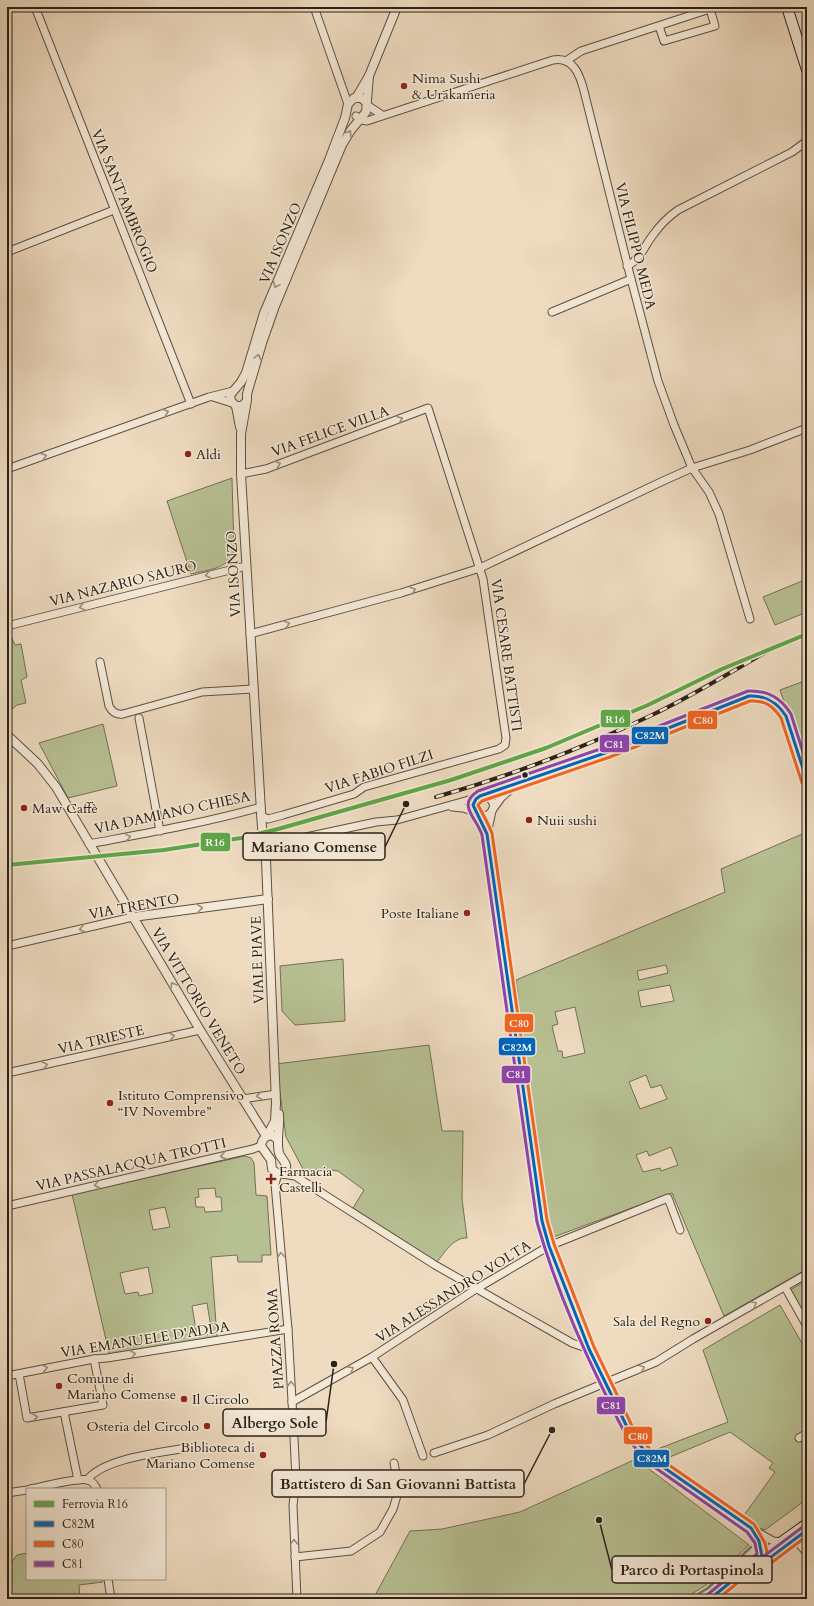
<svg xmlns="http://www.w3.org/2000/svg" width="814" height="1606" font-family="Cardo,serif">
<style>
.green{fill:#b7c093;stroke:#717056;fill-rule:evenodd}
.lines{fill:none;stroke-linecap:round;stroke-linejoin:round}
.stream{stroke:#6d7d76;stroke-width:2.5}
.minor-casing{stroke:#5c5042;stroke-width:9}
.tertiary-casing{stroke:#5c5042;stroke-width:10}
.secondary-casing{stroke:#2b2118;stroke-width:12}
.minor{stroke:#f4e8d6;stroke-width:7}
.tertiary{stroke:#f4e8d6;stroke-width:8}
.secondary{stroke:#f4e8d6;stroke-width:10}
.rail-casing{stroke:#2b2118;stroke-width:4}
.rail{stroke:#f4e8d6;stroke-width:2.5;stroke-dasharray:8;stroke-linecap:butt}
.bus-1-casing{stroke:#f4e8d6;stroke-width:6}
.bus-2-casing{stroke:#f4e8d6;stroke-width:6}
.bus-3-casing{stroke:#f4e8d6;stroke-width:6}
.bus-1{stroke:#0065bd;stroke-width:3}
.bus-2{stroke:#f26522;stroke-width:3}
.bus-3{stroke:#8e44ad;stroke-width:3}
.rail-1-casing{stroke:#f4e8d6;stroke-width:7}
.rail-1{stroke:#60a648;stroke-width:4}
.oneway{stroke:#9a8e80}
.poi-dot{fill:#8f2418;stroke:#f4e8d6;stroke-width:1.5}
.bus-dot{fill:#2b2118;stroke:#f4e8d6;stroke-width:1.5}
.labels{text-anchor:middle;stroke-width:3;stroke-linejoin:round;paint-order:stroke}
.poi-label{font-size:14px;fill:#2b2118;stroke:#f4e8d6;text-anchor:start}
.street-label{font-size:14px;fill:#2b2118;stroke:#f4e8d6}
.leader{fill:none;stroke:#2b2118;stroke-width:1.5}
.callout-dot{fill:#2b2118;stroke:#f4e8d6;stroke-width:1.5}
.callout{fill:#f4e8d6;stroke:#2b2118;stroke-width:1.5}
.callout-label{font-size:15px;text-anchor:middle;font-weight:bold;fill:#2b2118}
.line-badge{stroke:#f4e8d6;stroke-width:1.5}
.badge-label{font-size:11px;text-anchor:middle;font-weight:bold;fill:#fff}
</style>
<rect width="100%" height="100%" fill="#eedbc0"/>
<filter id="stains"><feTurbulence type="fractalNoise" baseFrequency=".005" numOctaves="4"/><feColorMatrix values="0 0 0 0 .2 0 0 0 0 .09 0 0 0 0 .02 0 0 0 .5 -.17"/></filter>
<radialGradient id="worn" r=".72"><stop offset=".6" stop-color="#630" stop-opacity="0"/><stop offset="1" stop-color="#630" stop-opacity=".3"/></radialGradient>
<g class="green">
<path d="M232,478L234,551C229,569 207,570 191,574L167,501Z"/>
<path d="M807,579V612L775,625L763,597Z"/>
<path d="M9,632L15,645L21,644L27,677L21,680L26,703L17,705L7,713V633Z"/>
<path d="M807,680V766L780,690Z"/>
<path d="M103,724L117,786L68,798L39,743Z"/>
<path d="M807,832V1269L724,1316L672,1193L551,1238L529,1088L516,980L725,892L721,869ZM666,965L668,973L639,980L637,971ZM670,985L674,1001L641,1007L638,991ZM575,1007L585,1053L563,1058L562,1051H558L552,1026L558,1024L555,1012ZM646,1075L651,1088L661,1085L667,1099L640,1109L629,1082ZM671,1147L678,1165L661,1171L660,1168L643,1172L636,1155L647,1151L649,1156Z"/>
<path d="M343,959L345,1021L295,1025L282,1011L280,966Z"/>
<path d="M429,1045L442,1131H463L462,1199L467,1238C454,1237 444,1253 437,1262L353,1208L364,1190L338,1171L325,1169L304,1171L286,1137L276,1064Z"/>
<path d="M245,1156L251,1158L254,1163L256,1195L267,1196L271,1255H262V1262H238L237,1255L211,1257L217,1337L110,1357L72,1194ZM215,1188L216,1197H221L222,1211L205,1212L204,1207H196L195,1198L199,1197L198,1189ZM165,1207L170,1227L153,1230L149,1210ZM148,1267L153,1293L139,1296L138,1292L125,1294L120,1273ZM207,1303L212,1334L197,1336L192,1306Z"/>
<path d="M807,1280V1321L790,1290Z"/>
<path d="M780,1305L807,1352V1499L765,1530L740,1521L775,1472L769,1468L773,1463L730,1432L665,1459L655,1450L728,1422L703,1350Z"/>
<path d="M636,1459L749,1545L706,1585L684,1599H373L410,1531L442,1529L520,1512Z"/>
<path d="M27,1553V1579H102L103,1582L79,1585L80,1599H7V1568L17,1555Z"/>
</g>
<g class="lines">
<path class="stream" d="M690,1599L708,1588L751,1547"/>
<g class="minor-casing">
<g id="minor">
<path d="M35,7L191,404"/>
<path d="M314,7L348,104"/>
<path d="M566,61L581,51L710,9L715,26L664,41L659,26"/>
<path d="M367,105L382,115"/>
<path d="M356,116L362,120L367,121L553,60C573,56 580,75 584,91L631,279L658,381L674,425L692,468L709,492L719,514L750,619"/>
<path d="M7,252L114,210"/>
<path d="M627,266C640,260 645,245 653,235C660,225 668,217 678,210L792,152L807,141"/>
<path d="M552,312L631,279"/>
<path d="M213,397L232,403"/>
<path d="M7,469L209,397L233,391"/>
<path d="M241,474L266,469L428,408L483,579L506,738L505,745L499,749L364,787L354,794L283,815L268,819L261,816"/>
<path d="M7,626L246,566"/>
<path d="M250,634L401,593L480,568L663,481L692,468L750,450L807,428"/>
<path d="M100,662L109,706C112,712 116,715 123,714L202,692L253,689"/>
<path d="M139,718L160,831"/>
<path d="M476,798L473,805L475,812L481,816L488,815C497,808 494,799 484,796"/>
<path d="M452,807L463,808L475,812"/>
<path d="M493,809L501,798L513,787"/>
<path d="M477,815L483,823L487,834L542,1221L549,1246L589,1349L627,1427L639,1446L656,1463L743,1524L773,1541L783,1542"/>
<path d="M487,834L492,811"/>
<path d="M89,844C147,833 205,823 261,807"/>
<path d="M264,846L376,822L397,820L476,798L608,752L749,696C767,694 777,701 786,716L807,781"/>
<path d="M7,946L133,917"/>
<path d="M7,1073L200,1030"/>
<path d="M242,1099L276,1094"/>
<path d="M278,1174L275,1184L288,1329L294,1437L296,1480L293,1505L297,1599"/>
<path d="M282,1174L295,1176L435,1265L572,1343L589,1349"/>
<path d="M7,1206L253,1149L261,1146"/>
<path d="M785,1287L807,1326"/>
<path d="M372,1357L403,1400L423,1456"/>
<path d="M19,1374L27,1418L103,1405L94,1359"/>
<path d="M7,1376L94,1359L107,1358L288,1329"/>
<path d="M292,1402L372,1357L476,1289L549,1246L668,1198L680,1230"/>
<path d="M64,1412L78,1480"/>
<path d="M799,1438L807,1433"/>
<path d="M434,1453L488,1435L554,1404L656,1362L693,1339L807,1274"/>
<path d="M87,1480C104,1458 159,1453 186,1448"/>
<path d="M30,1489C41,1487 79,1477 88,1480C92,1481 95,1485 97,1489"/>
<path d="M7,1493L27,1490"/>
<path d="M752,1530L759,1541L762,1556"/>
<path d="M795,1539L807,1553"/>
<path d="M295,1557L351,1551L380,1532L393,1509L399,1489L394,1463"/>
<path d="M108,1579L111,1599"/>
</g>
</g>
<g class="tertiary-casing">
<g id="tertiary">
<path d="M356,98L369,76L397,7"/>
<path d="M246,402L242,406H236L231,401L230,395L241,382L246,373L264,313L329,160L345,118L348,104L354,98H361L366,102"/>
<path d="M236,406L240,427"/>
<path d="M7,735L38,764L56,787L200,1030L266,1136"/>
<path d="M133,917L268,899"/>
<path d="M267,1136L275,1121L276,1103L266,860L262,828L241,474V434L247,400V394L262,343L275,306L342,145L351,130L366,112L369,76"/>
<path d="M278,1140L272,1135C265,1136 262,1139 261,1146L271,1160L272,1169L278,1174L285,1172C289,1163 282,1161 279,1153C276,1141 280,1127 279,1114"/>
</g>
</g>
<g class="secondary-casing">
<g id="secondary">
<path d="M787,7L807,70"/>
<path d="M710,1599L762,1556L807,1524"/>
</g>
</g>
<use href="#minor" class="minor"/>
<use href="#tertiary" class="tertiary"/>
<use href="#secondary" class="secondary"/>
<g class="rail-casing">
<path id="rail" d="M436,797C510,776 583,748 652,715C694,695 734,670 775,647"/>
</g>
<use href="#rail" class="rail"/>
<g class="bus-1-casing">
<g id="bus-1">
<path d="M747,1575L807,1530"/>
<path d="M710,1599L762,1556L759,1541L751,1528L653,1460L631,1435L589,1349L549,1246L542,1221L487,834L473,805L476,799L480,796L608,752L749,696C766,695 777,702 786,716L807,781"/>
</g>
</g>
<g class="bus-2-casing">
<g id="bus-2">
<path d="M750,1579L807,1536"/>
<path d="M718,1599L766,1559L767,1552L765,1543L754,1524L656,1456L635,1432L594,1347L554,1244L547,1220L492,833L486,820L478,805L482,801L610,757L750,701C765,700 773,706 781,718L802,783"/>
</g>
</g>
<g class="bus-3-casing">
<g id="bus-3">
<path d="M744,1571L804,1526"/>
<path d="M707,1595L757,1554L755,1543L747,1532L650,1464C625,1441 617,1417 602,1387C576,1334 553,1279 537,1222L482,835C477,818 456,805 478,791L606,747L748,691C768,690 781,698 791,714L807,765"/>
</g>
</g>
<use href="#bus-1" class="bus-1"/>
<use href="#bus-2" class="bus-2"/>
<use href="#bus-3" class="bus-3"/>
<g class="rail-1-casing">
<path id="rail-1" d="M7,865L164,850L241,838L278,829L451,780L546,748L648,705L722,669L807,634"/>
</g>
<use href="#rail-1" class="rail-1"/>
</g>
<defs><path id="oneway-chevron" d="M-2-3.5L2.5 0L-2 3.5" fill="none" stroke-width="1.6" stroke-linecap="round" stroke-linejoin="round"/></defs>
<g class="oneway">
<use href="#oneway-chevron" transform="translate(349 133) rotate(-57)"/>
<use href="#oneway-chevron" transform="translate(276 285) rotate(114)"/>
<use href="#oneway-chevron" transform="translate(258 357) rotate(-74)"/>
<use href="#oneway-chevron" transform="translate(166 412) rotate(-20)"/>
<use href="#oneway-chevron" transform="translate(400 419) rotate(-20)"/>
<use href="#oneway-chevron" transform="translate(44 456) rotate(-20)"/>
<use href="#oneway-chevron" transform="translate(278 464) rotate(-20)"/>
<use href="#oneway-chevron" transform="translate(208 575) rotate(166)"/>
<use href="#oneway-chevron" transform="translate(413 590) rotate(-17)"/>
<use href="#oneway-chevron" transform="translate(82 607) rotate(166)"/>
<use href="#oneway-chevron" transform="translate(287 624) rotate(-15)"/>
<use href="#oneway-chevron" transform="translate(128 837) rotate(-10)"/>
<use href="#oneway-chevron" transform="translate(200 908) rotate(-8)"/>
<use href="#oneway-chevron" transform="translate(82 929) rotate(167)"/>
<use href="#oneway-chevron" transform="translate(173 985) rotate(-121)"/>
<use href="#oneway-chevron" transform="translate(172 1036) rotate(-13)"/>
<use href="#oneway-chevron" transform="translate(45 1065) rotate(-13)"/>
<use href="#oneway-chevron" transform="translate(259 1096) rotate(172)"/>
<use href="#oneway-chevron" transform="translate(223 1156) rotate(167)"/>
<use href="#oneway-chevron" transform="translate(97 1185) rotate(167)"/>
<use href="#oneway-chevron" transform="translate(281 1255) rotate(-95)"/>
<use href="#oneway-chevron" transform="translate(754 1304) rotate(-30)"/>
<use href="#oneway-chevron" transform="translate(133 1354) rotate(-9)"/>
<use href="#oneway-chevron" transform="translate(45 1368) rotate(-11)"/>
<use href="#oneway-chevron" transform="translate(642 1368) rotate(-23)"/>
<use href="#oneway-chevron" transform="translate(351 1369) rotate(-29)"/>
<use href="#oneway-chevron" transform="translate(291 1384) rotate(-93)"/>
<use href="#oneway-chevron" transform="translate(35 1417) rotate(-9)"/>
<use href="#oneway-chevron" transform="translate(294 1542) rotate(-92)"/>
</g>
<g class="poi-dot">
<circle cx="404" cy="86" r="4"/>
<circle cx="188" cy="454" r="4"/>
<circle cx="24" cy="808" r="4"/>
<circle cx="529" cy="820" r="4"/>
<circle cx="467" cy="913" r="4"/>
<circle cx="110" cy="1103" r="4"/>
<path d="M269 1173h4v4h4v4h-4v4h-4v-4h-4v-4h4z"/>
<circle cx="708" cy="1321" r="4"/>
<circle cx="59" cy="1386" r="4"/>
<circle cx="184" cy="1399" r="4"/>
<circle cx="207" cy="1426" r="4"/>
<circle cx="263" cy="1455" r="4"/>
</g>
<circle class="bus-dot" cx="525" cy="775" r="3.5"/>
<g class="labels">
<g class="poi-label">
<text x="412" y="83">Nima Sushi<tspan x="412" dy="16">&amp; Urakameria</tspan></text>
<text x="196" y="459">Aldi</text>
<text x="32" y="813">Maw Caffè</text>
<text x="537" y="825">Nuii sushi</text>
<text x="459" y="918" text-anchor="end">Poste Italiane</text>
<text x="118" y="1100">Istituto Comprensivo<tspan x="118" dy="16">“IV Novembre”</tspan></text>
<text x="279" y="1176">Farmacia<tspan x="279" dy="16">Castelli</tspan></text>
<text x="700" y="1326" text-anchor="end">Sala del Regno</text>
<text x="67" y="1383">Comune di<tspan x="67" dy="16">Mariano Comense</tspan></text>
<text x="192" y="1404">Il Circolo</text>
<text x="199" y="1431" text-anchor="end">Osteria del Circolo</text>
<text x="255" y="1452" text-anchor="end">Biblioteca di<tspan x="255" dy="16">Mariano Comense</tspan></text>
</g>
<g class="street-label">
<text transform="translate(125 201) rotate(68)" y="5">VIA SANT'AMBROGIO</text>
<text transform="translate(280 243) rotate(-67)" y="5">VIA ISONZO</text>
<text transform="translate(636 246) rotate(76)" y="5">VIA FILIPPO MEDA</text>
<text transform="translate(330 431) rotate(-20)" y="5">VIA FELICE VILLA</text>
<text transform="translate(233 574) rotate(-93)" y="5">VIA ISONZO</text>
<text transform="translate(123 583) rotate(-14)" y="5">VIA NAZARIO SAURO</text>
<text transform="translate(507 655) rotate(82)" y="5">VIA CESARE BATTISTI</text>
<text transform="translate(379 771) rotate(-18)" y="5">VIA FABIO FILZI</text>
<text transform="translate(172 812) rotate(-12)" y="5">VIA DAMIANO CHIESA</text>
<text transform="translate(134 906) rotate(-10)" y="5">VIA TRENTO</text>
<text transform="translate(257 960) rotate(-92)" y="5">VIALE PIAVE</text>
<text transform="translate(199 1001) rotate(59)" y="5">VIA VITTORIO VENETO</text>
<text transform="translate(101 1039) rotate(-13)" y="5">VIA TRIESTE</text>
<text transform="translate(131 1164) rotate(-13)" y="5">VIA PASSALACQUA TROTTI</text>
<text transform="translate(453 1291) rotate(-32)" y="5">VIA ALESSANDRO VOLTA</text>
<text transform="translate(145 1339) rotate(-9)" y="5">VIA EMANUELE D'ADDA</text>
<text transform="translate(275 1339) rotate(-94)" y="5">PIAZZA ROMA</text>
</g>
</g>
<path class="leader" d="M406 804L385 847M334 1364L326 1422M552 1430L524 1484M599 1520L612 1570"/>
<g class="callout-dot">
<circle cx="406" cy="804" r="4"/>
<circle cx="334" cy="1364" r="4"/>
<circle cx="552" cy="1430" r="4"/>
<circle cx="599" cy="1520" r="4"/>
</g>
<g class="callout">
<rect x="243" y="833" width="142" height="27" rx="4"/>
<rect x="223" y="1409" width="103" height="27" rx="4"/>
<rect x="272" y="1470" width="252" height="27" rx="4"/>
<rect x="612" y="1556" width="160" height="27" rx="4"/>
</g>
<g class="callout-label">
<text x="314" y="852">Mariano Comense</text>
<text x="275" y="1428">Albergo Sole</text>
<text x="398" y="1489">Battistero di San Giovanni Battista</text>
<text x="692" y="1575">Parco di Portaspinola</text>
</g>
<g class="line-badge">
<rect x="600" y="709" width="31" height="19" rx="4" fill="#60a648"/>
<rect x="687" y="710" width="31" height="20" rx="4" fill="#f26522"/>
<rect x="631" y="726" width="38" height="19" rx="4" fill="#0065bd"/>
<rect x="599" y="734" width="31" height="19" rx="4" fill="#8e44ad"/>
<rect x="200" y="832" width="31" height="20" rx="4" fill="#60a648"/>
<rect x="504" y="1013" width="30" height="20" rx="4" fill="#f26522"/>
<rect x="498" y="1037" width="38" height="19" rx="4" fill="#0065bd"/>
<rect x="501" y="1065" width="30" height="19" rx="4" fill="#8e44ad"/>
<rect x="596" y="1396" width="30" height="19" rx="4" fill="#8e44ad"/>
<rect x="623" y="1426" width="30" height="19" rx="4" fill="#f26522"/>
<rect x="633" y="1449" width="37" height="19" rx="4" fill="#0065bd"/>
</g>
<g class="badge-label">
<text x="615" y="723">R16</text>
<text x="703" y="724">C80</text>
<text x="650" y="739">C82M</text>
<text x="614" y="748">C81</text>
<text x="215" y="846">R16</text>
<text x="519" y="1027">C80</text>
<text x="517" y="1051">C82M</text>
<text x="516" y="1078">C81</text>
<text x="611" y="1409">C81</text>
<text x="638" y="1440">C80</text>
<text x="652" y="1462">C82M</text>
</g>
<rect width="814" height="1606" fill="none" stroke="#eedbc0" stroke-width="24"/>
<rect x="8" y="8" width="798" height="1590" fill="none" stroke="#2b2118" stroke-width="2"/>
<rect x="12" y="12" width="790" height="1582" fill="none" stroke="#2b2118"/>
<rect x="26" y="1488" width="140" height="92" fill="#f4e8d6" stroke="#a4988a"/>
<rect x="34" y="1501" width="20" height="6" fill="#60a648" stroke="#a4988a"/>
<text x="62" y="1508" font-size="12" fill="#2b2118">Ferrovia R16</text>
<rect x="34" y="1521" width="20" height="6" fill="#0065bd" stroke="#a4988a"/>
<text x="62" y="1528" font-size="12" fill="#2b2118">C82M</text>
<rect x="34" y="1541" width="20" height="6" fill="#f26522" stroke="#a4988a"/>
<text x="62" y="1548" font-size="12" fill="#2b2118">C80</text>
<rect x="34" y="1561" width="20" height="6" fill="#8e44ad" stroke="#a4988a"/>
<text x="62" y="1568" font-size="12" fill="#2b2118">C81</text>
<rect width="100%" height="100%" filter="url(#stains)"/>
<rect width="100%" height="100%" fill="url(#worn)"/>
</svg>
